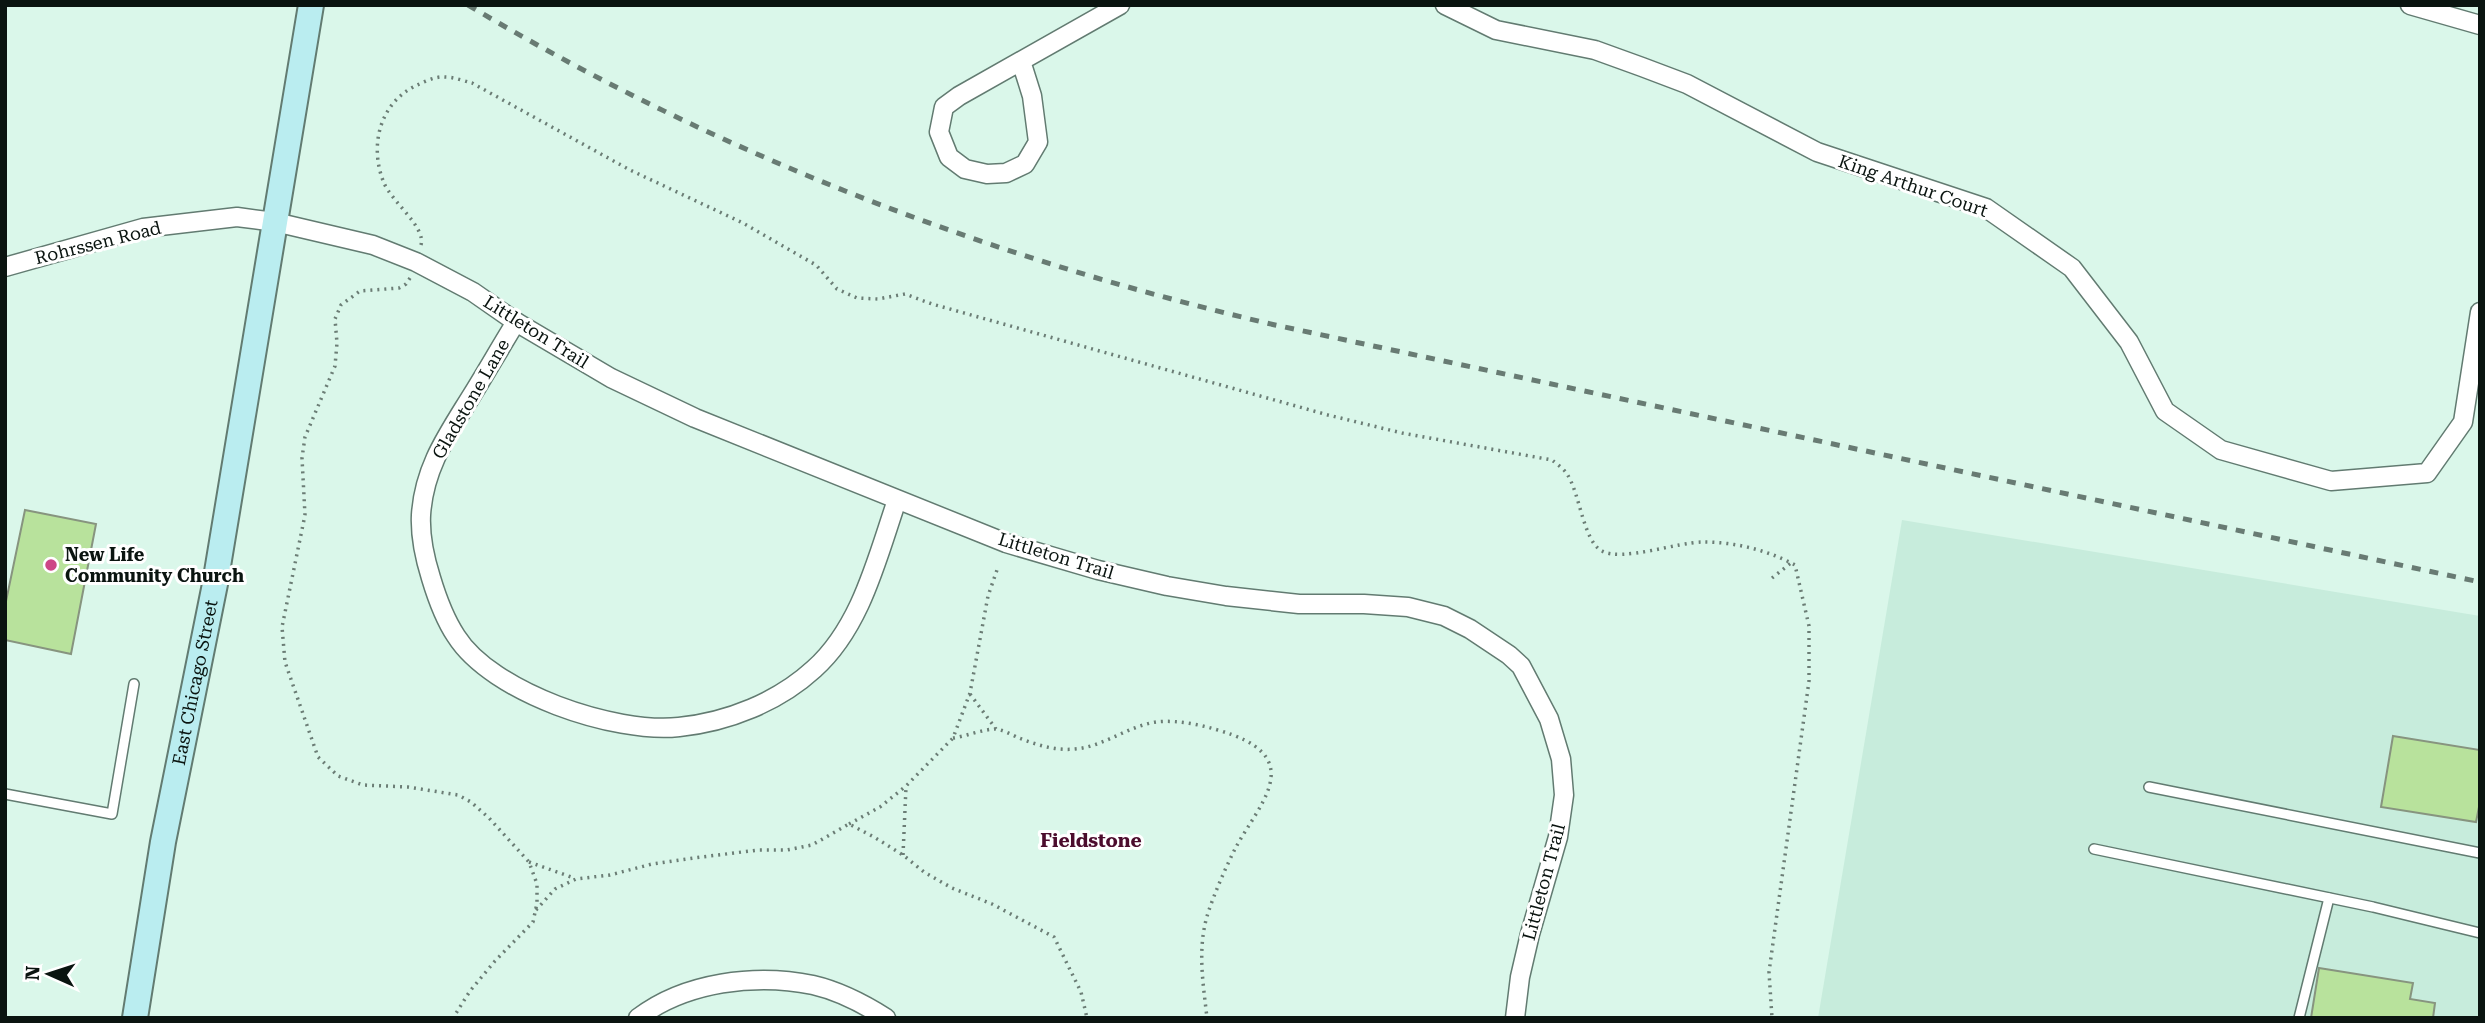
<svg xmlns="http://www.w3.org/2000/svg" width="2485" height="1023" font-family="'Roboto Serif',serif">
<style>
.built{fill:#c7ecdc}
.building{fill:#b8e29c;stroke:#87947f;stroke-width:2}
.lines{fill:none;stroke-linecap:round;stroke-linejoin:round}
.service-casing{stroke:#627b71;stroke-width:12}
.minor-casing{stroke:#627b71;stroke-width:21}
.secondary-casing{stroke:#627b71;stroke-width:28}
.path{stroke:#6b7d75;stroke-width:3.5;stroke-dasharray:2 5;stroke-linecap:butt}
.service{stroke:#fff;stroke-width:9}
.minor{stroke:#fff;stroke-width:18}
.secondary{stroke:#baedf0;stroke-width:24}
.rail{stroke:#687b73;stroke-width:5;stroke-dasharray:9 9;stroke-linecap:butt}
.poi-dot{fill:#cd4686;stroke:#fff;stroke-width:2.5}
.labels{text-anchor:middle;stroke-width:6;stroke-linejoin:round;paint-order:stroke}
.street-label{font-size:18px;fill:#0a1410;stroke:#fff}
.poi-label{font-size:18px;font-weight:bold;fill:#0a1410;stroke:#fff;text-anchor:start}
.neighbourhood-label{font-size:19px;font-weight:bold;fill:#4c0c2d;stroke:#fff}
</style>
<rect width="100%" height="100%" fill="#daf7ea"/>
<path class="built" d="M1902,520L2480,616V1018H1818Z"/>
<g class="building">
<path d="M25,510L96,524L71,654L5,640V606Z"/>
<path d="M2393,736L2480,750V802L2476,822L2381,807Z"/>
<path d="M2319,968L2413,983L2410,999L2435,1003L2433,1018H2311Z"/>
</g>
<g class="lines">
<g class="service-casing">
<g id="service">
<path d="M2149,787L2480,853"/>
<path d="M5,794L112,814L134,684"/>
<path d="M2094,849L2373,907L2480,933"/>
<path d="M2299,1018L2329,898"/>
</g>
</g>
<g class="minor-casing">
<g id="minor">
<path d="M1445,5L1496,30L1595,50L1642,67L1687,84L1817,152L1986,208L2072,268L2129,342L2165,411L2221,450L2331,481L2427,473L2463,422L2480,312"/>
<path d="M2410,5L2480,25"/>
<path d="M1021,61L1032,96L1038,142L1025,164L1006,173L987,174L965,169L949,157L939,132L944,107L959,96L1120,5"/>
<path d="M5,267L143,228L237,217L275,222L373,245L416,262L473,292L516,322L611,378L695,418L1006,543L1098,570L1167,586L1226,596L1299,604H1364L1408,607L1444,616L1470,629L1509,655L1521,666L1549,719L1561,759L1564,795L1558,837L1530,934L1520,977L1515,1018"/>
<path d="M516,322C501,346 487,371 472,395C448,434 424,467 421,515C420,535 425,559 431,578C437,598 444,618 456,636C492,693 615,734 679,727C728,722 778,702 814,669C861,627 877,558 897,500"/>
<path d="M638,1018C685,982 756,973 813,985C839,991 864,1004 886,1018"/>
</g>
</g>
<g class="secondary-casing">
<g id="secondary">
<path id="s1" d="M135,1018L163,842L215,584L311,5"/>
</g>
</g>
<g class="path">
<path d="M421,245C426,227 392,202 384,183C369,147 379,104 415,86C424,82 435,76 445,77C454,77 464,81 472,83L630,170L743,223L816,265L837,289L857,298L878,299L905,294L932,304L1328,415L1402,433L1552,460C1557,464 1564,469 1567,474C1580,493 1583,541 1602,551C1622,562 1678,542 1703,542C1735,542 1767,550 1795,565L1809,626V681L1769,972L1772,1018"/>
<path d="M410,278L406,284L399,288L360,291L341,305L335,319L337,343L335,366L305,437L302,458L305,515L282,627L285,662L318,757L338,776L363,785L408,787L458,795L471,802L489,818L529,862L537,884V903L533,922L495,961L470,991L453,1018"/>
<path d="M1772,578L1791,563"/>
<path d="M970,694L996,729"/>
<path d="M953,738C966,736 981,730 994,729C1002,729 1012,735 1019,738C1037,745 1056,751 1075,749C1103,747 1128,726 1156,722C1180,719 1211,727 1233,735C1305,762 1257,807 1235,849C1225,869 1215,892 1208,913C1197,948 1203,982 1207,1018"/>
<path d="M849,824L880,807L906,786L953,738L970,693L988,596L998,567"/>
<path d="M903,855L906,787"/>
<path d="M529,862L574,878"/>
<path d="M536,910L555,889L576,879L610,875L652,864L694,858L758,850H787L812,845L849,824L874,837L903,855L924,872L952,888L992,904L1054,937L1081,992L1087,1018"/>
</g>
<use href="#service" class="service"/>
<use href="#minor" class="minor"/>
<use href="#secondary" class="secondary"/>
<path class="rail" d="M468,5C721,156 989,258 1275,325L2480,582"/>
</g>
<circle class="poi-dot" cx="51" cy="565" r="7"/>
<g class="labels">
<g class="street-label">
<text transform="translate(1913 186) rotate(19)" y="6">King Arthur Court</text>
<text transform="translate(98 243) rotate(-14)" y="6">Rohrssen Road</text>
<text transform="translate(536 332) rotate(32)" y="6">Littleton Trail</text>
<text transform="translate(471 399) rotate(-60)" y="6">Gladstone Lane</text>
<text transform="translate(1056 556) rotate(17)" y="6">Littleton Trail</text>
<text dy="6" stroke="none"><textPath href="#s1" startOffset="341">East Chicago Street</textPath></text>
<text transform="translate(1544 882) rotate(-75)" y="6">Littleton Trail</text>
</g>
<g class="poi-label">
<text x="65" y="561">New Life<tspan x="65" dy="21">Community Church</tspan></text>
</g>
<g class="neighbourhood-label">
<text x="1091" y="847">Fieldstone</text>
</g>
</g>
<rect width="2485" height="1023" fill="none" stroke="#0a1410" stroke-width="14"/>
<g transform="translate(49 974) rotate(273)" stroke="#ffffff" stroke-width="5" paint-order="stroke">
<path d="M0-5L12 26L0 18L-12 26Z" fill="#0a1410"/>
<text y="-10" font-size="19" font-weight="bold" text-anchor="middle" fill="#0a1410">N</text>
</g>
</svg>
